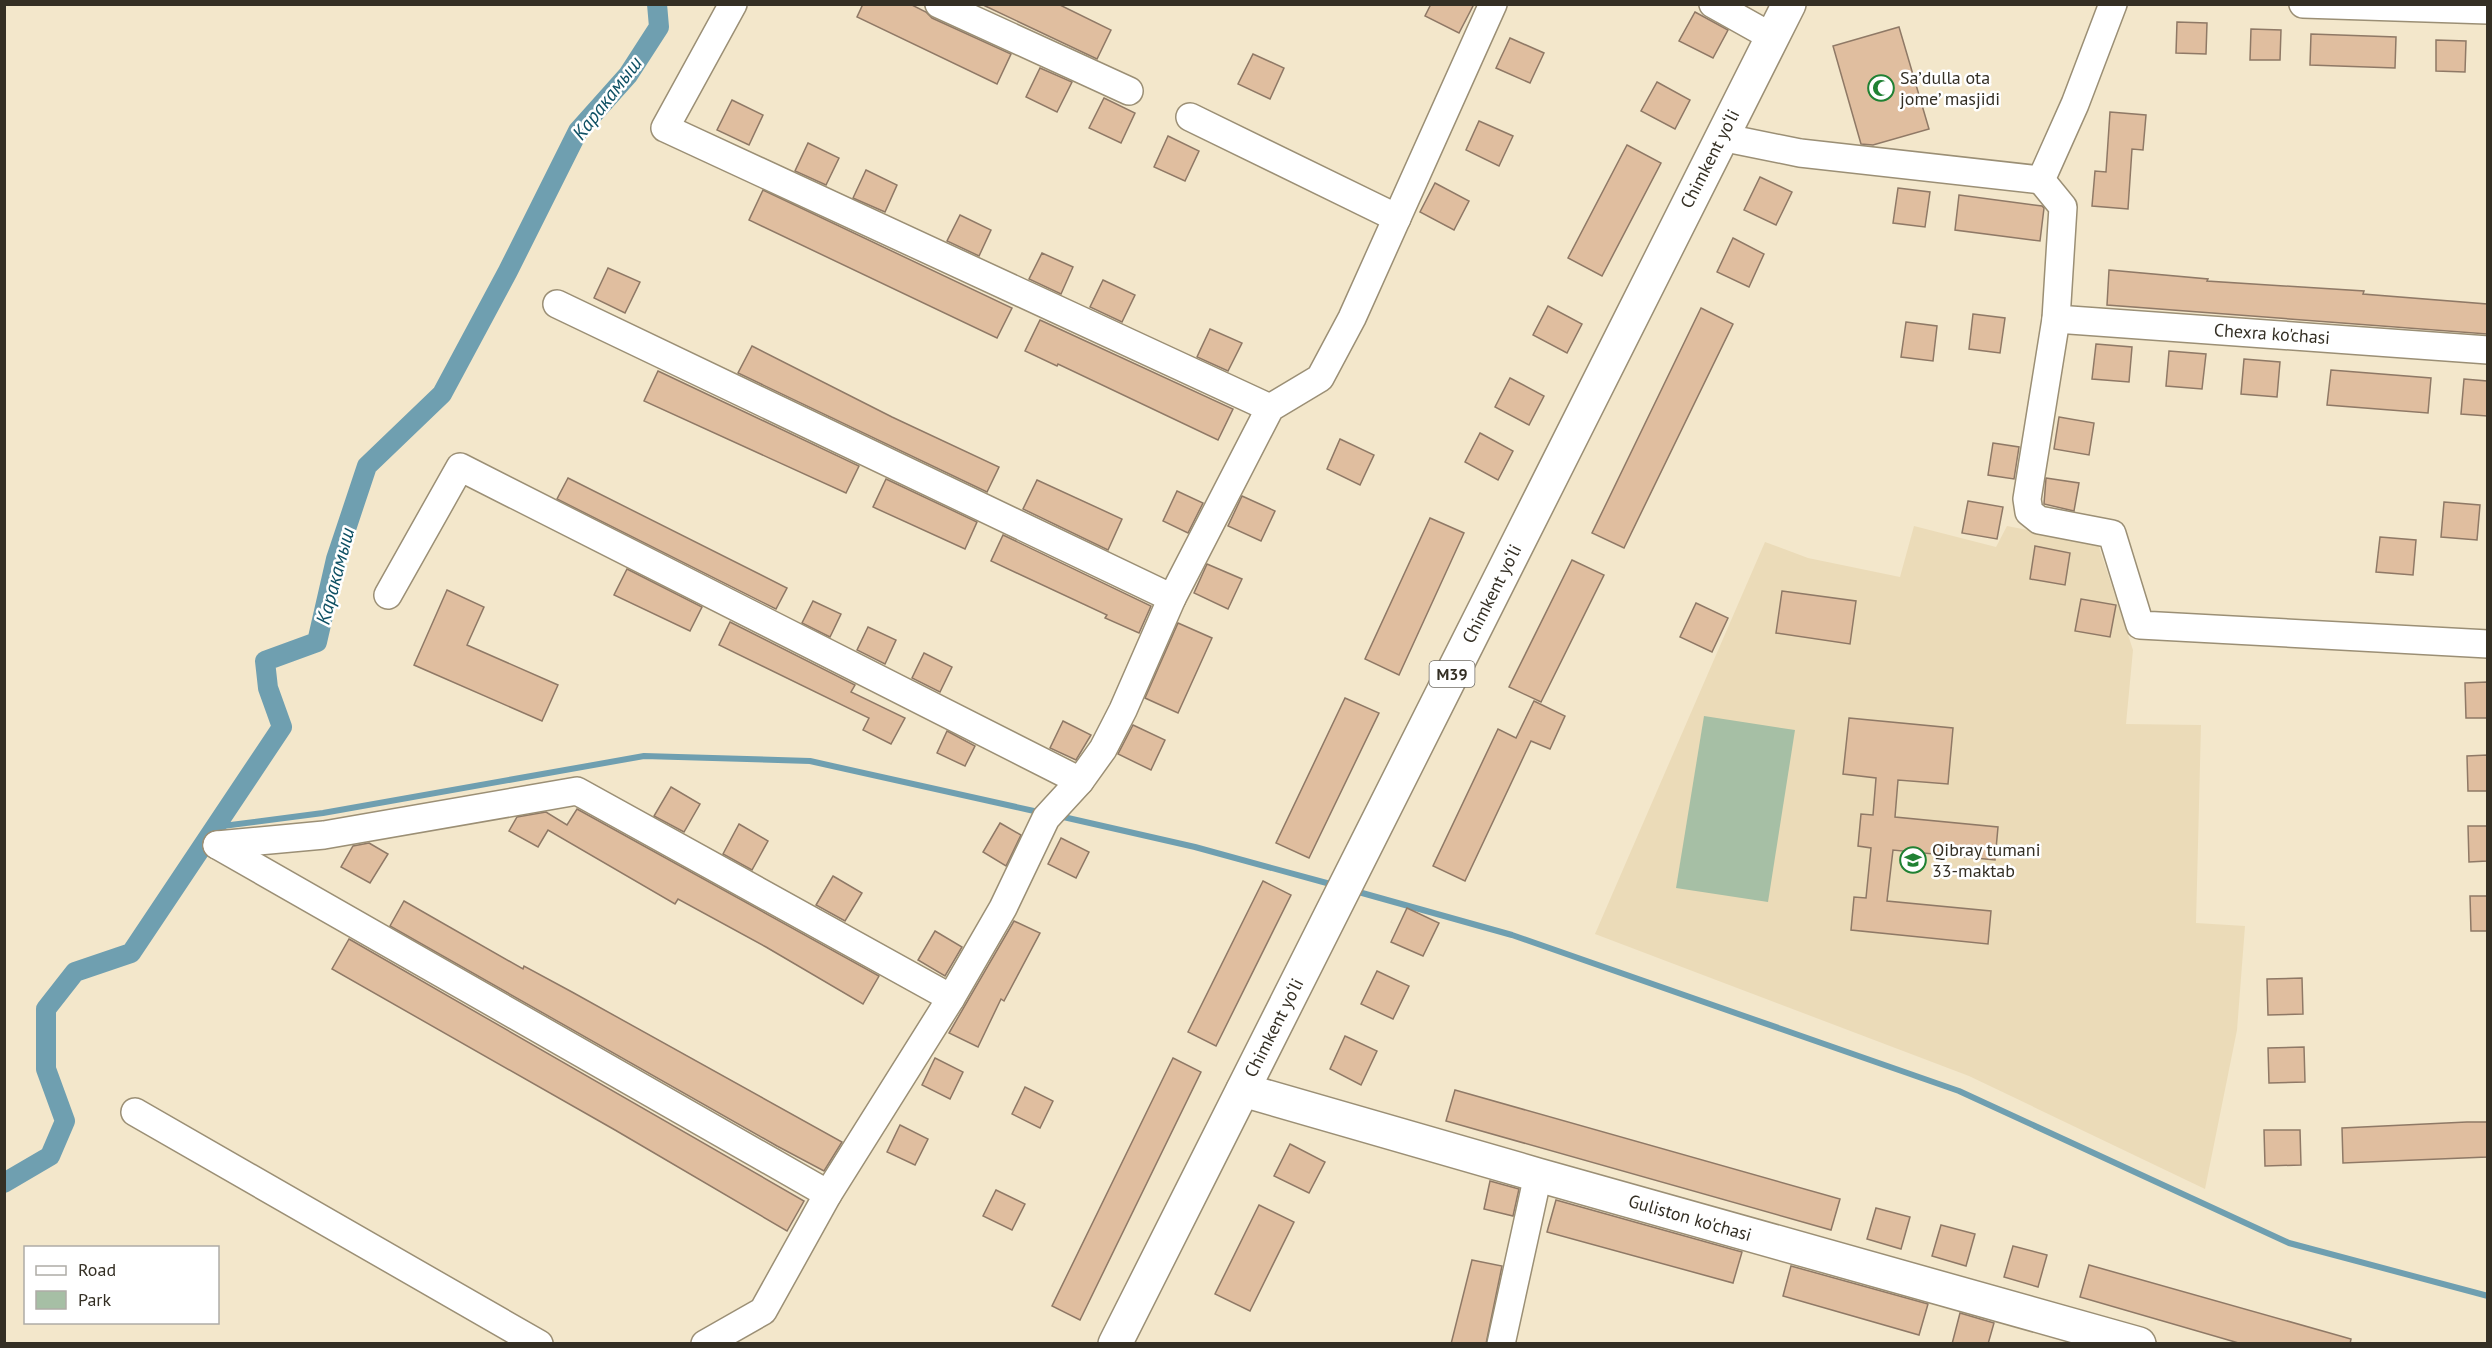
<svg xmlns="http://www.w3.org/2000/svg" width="2492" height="1348" font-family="'PT Sans',sans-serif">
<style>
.built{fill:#ebdbb8}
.green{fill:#a6bfa5}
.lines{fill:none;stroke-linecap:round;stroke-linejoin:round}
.stream{stroke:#6f9fb0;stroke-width:6}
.canal{stroke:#6f9fb0;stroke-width:20}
.building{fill:#e0be9f;stroke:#8f7966;stroke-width:1.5}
.minor-casing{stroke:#9b8f75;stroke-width:30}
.major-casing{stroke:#9b8f75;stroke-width:36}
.highway-casing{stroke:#9b8f75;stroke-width:36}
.minor{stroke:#fff;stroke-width:27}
.major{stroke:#fff;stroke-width:33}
.highway{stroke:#fff;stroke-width:33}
.labels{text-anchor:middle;stroke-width:5;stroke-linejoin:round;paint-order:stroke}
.shield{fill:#fff;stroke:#716d66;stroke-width:1.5}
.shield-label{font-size:16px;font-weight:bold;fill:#342f24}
.poi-label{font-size:18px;fill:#342f24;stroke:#fff;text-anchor:start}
.street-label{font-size:18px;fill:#342f24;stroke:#fff}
.water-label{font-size:20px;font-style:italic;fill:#0e5064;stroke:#fff}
</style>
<rect width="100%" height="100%" fill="#f3e7cb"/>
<path class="built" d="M1914,526L1996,547L2007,526L2098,544L2133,650L2126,724L2201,725L2196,923L2245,926L2237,1030L2205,1189L1969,1076L1595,934L1765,542L1808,558L1900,577Z"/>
<path class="green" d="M1704,716L1795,730L1768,902L1676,888Z"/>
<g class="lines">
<g class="stream">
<path d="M1059,816L1195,847L1334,885"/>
<path d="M215,827L323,813L644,756L810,761L1043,813"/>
<path d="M1355,891L1512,935L1959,1091L2289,1243L2488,1296"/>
</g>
<path class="canal" d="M4,1183L50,1156L65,1121L46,1069V1009L75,972L131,953L282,727L268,688L265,661L317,642L336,559L367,466L442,394L508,271L578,131L628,75L659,27L657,4"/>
</g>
<g class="building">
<path d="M863,4H910L926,12L932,18L1011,54L997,84L857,17Z"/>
<path d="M981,4H1058L1111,30L1097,59Z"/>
<path d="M1431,4H1474L1459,33L1425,16Z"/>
<path d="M1695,12L1728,30L1713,58L1679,41Z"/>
<path d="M2177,22L2207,23L2206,54L2176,53Z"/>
<path d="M1899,27L1929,129L1873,145L1861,144L1833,46Z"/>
<path d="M2251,29L2281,30L2280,60H2250Z"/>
<path d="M2311,34L2396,37L2395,68L2310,65Z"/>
<path d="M1510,38L1544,53L1530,83L1496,68Z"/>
<path d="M2436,40L2466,41L2465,72L2436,71Z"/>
<path d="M1253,54L1284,68L1270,99L1238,84Z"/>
<path d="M1040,68L1072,82L1057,112L1026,97Z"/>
<path d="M1657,82L1690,100L1675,129L1641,111Z"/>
<path d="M1104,98L1135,113L1121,143L1089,128Z"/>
<path d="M732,100L763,115L749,145L717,130Z"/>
<path d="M2110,112L2146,115L2143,150L2132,149L2128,209L2092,206L2095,171L2106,172Z"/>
<path d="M1479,121L1513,136L1499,166L1466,150Z"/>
<path d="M1168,136L1199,151L1185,181L1154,167Z"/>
<path d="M808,143L839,158L826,185L795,171Z"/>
<path d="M1627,145L1661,163L1602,276L1568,258Z"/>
<path d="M866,170L897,185L885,212L853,198Z"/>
<path d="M1760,177L1792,192L1776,225L1744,210Z"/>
<path d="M1435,183L1469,201L1454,230L1420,212Z"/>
<path d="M1898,188L1930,192L1925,227L1893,223Z"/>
<path d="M763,190L1012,308L997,338L749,220Z"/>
<path d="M1959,195L2042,206L2044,208L2040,241L1955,230Z"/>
<path d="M960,215L991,230L979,256L947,241Z"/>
<path d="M1733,238L1764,254L1749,287L1717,272Z"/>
<path d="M1042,253L1073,267L1061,294L1029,279Z"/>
<path d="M608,268L640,282L625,313L594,298Z"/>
<path d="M2109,270L2208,279L2207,281L2364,291L2363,294L2487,304V334L2107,305Z"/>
<path d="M1103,280L1135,295L1122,322L1090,307Z"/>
<path d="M1548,306L1582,324L1567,353L1533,335Z"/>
<path d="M1701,308L1733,324L1624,548L1592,533Z"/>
<path d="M1973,314L2005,318L2000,353L1969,349Z"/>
<path d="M1040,320L1233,409L1218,440L1058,364L1057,366L1025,351Z"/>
<path d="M1906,322L1937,326L1933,361L1901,357Z"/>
<path d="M1210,329L1242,343L1228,371L1197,357Z"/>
<path d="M2096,344L2132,347L2129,382L2092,379Z"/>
<path d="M752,346L892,417L999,467L987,492L738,373Z"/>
<path d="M2169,351L2206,354L2202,389L2166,386Z"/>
<path d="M2244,359L2280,362L2277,397L2241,394Z"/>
<path d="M2331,370L2431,378L2428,413L2327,405Z"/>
<path d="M658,371L859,466L846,493L644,401Z"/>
<path d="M1510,378L1544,396L1529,425L1495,407Z"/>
<path d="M2464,379L2487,381V416L2461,414Z"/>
<path d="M2059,417L2094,423L2089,455L2054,449Z"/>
<path d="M1480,433L1513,451L1498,480L1465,462Z"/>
<path d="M1340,439L1374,455L1360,485L1327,469Z"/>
<path d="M1993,443L2019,447L2014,479L1988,475Z"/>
<path d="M568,478L787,588L776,609L557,499Z"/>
<path d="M2046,478L2079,483L2074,511L2044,504Z"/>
<path d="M886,479L977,522L965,549L873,507Z"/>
<path d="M1037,480L1122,519L1108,550L1023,509Z"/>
<path d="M1177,491L1203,503L1188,533L1163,521Z"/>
<path d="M1242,496L1275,511L1261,541L1228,526Z"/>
<path d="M1968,501L2003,507L1997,539L1962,533Z"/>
<path d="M2444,502L2480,505L2477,540L2441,537Z"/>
<path d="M1430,518L1464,533L1399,675L1365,659Z"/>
<path d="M1003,535L1151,606L1139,633L1105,618L1107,615L991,561Z"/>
<path d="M2380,537L2416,540L2413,575L2376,572Z"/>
<path d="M2035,546L2070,553L2065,585L2030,579Z"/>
<path d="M1572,560L1604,575L1541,702L1509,687Z"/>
<path d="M1207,564L1242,579L1228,609L1194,593Z"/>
<path d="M627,569L702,607L690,631L614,595Z"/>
<path d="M447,590L484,607L467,645L558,685L542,721L414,665Z"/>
<path d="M1782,591L1856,601L1850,644L1776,633Z"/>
<path d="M2081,599L2116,605L2110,637L2075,631Z"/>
<path d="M813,601L841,614L830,637L802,623Z"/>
<path d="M1696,603L1728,618L1712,652L1680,637Z"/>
<path d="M730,622L855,685L851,692L905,718L891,744L863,730L869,718L719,645Z"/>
<path d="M1178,623L1212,638L1178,713L1145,698Z"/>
<path d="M868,627L896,640L885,664L857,650Z"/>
<path d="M924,653L952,667L940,692L912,678Z"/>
<path d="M2487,682V718H2466L2465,683Z"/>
<path d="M1345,698L1379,713L1309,858L1276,843Z"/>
<path d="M1534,701L1565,716L1550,749L1531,741L1465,881L1433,866L1498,729L1516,738Z"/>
<path d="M1849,718L1953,728L1948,784L1898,780L1895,817L1998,827L1995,860L1893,850L1887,901L1991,911L1988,944L1851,930L1854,897L1866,898L1871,848L1858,846L1861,814L1873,815L1876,778L1843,774Z"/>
<path d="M1063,721L1091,735L1076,760L1050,748Z"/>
<path d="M1133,725L1165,740L1151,770L1118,754Z"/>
<path d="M947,731L975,746L965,766L937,753Z"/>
<path d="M2487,755V791H2468L2467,756Z"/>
<path d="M671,787L700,804L684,832L654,816Z"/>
<path d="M577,809L879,976L863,1004L766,947L678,899L675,904L548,830L538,847L509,831L517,817L546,812L567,825Z"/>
<path d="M1000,823L1021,835L1006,866L983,852Z"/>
<path d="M739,824L768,841L752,870L723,854Z"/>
<path d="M2468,826H2487V861L2469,862Z"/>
<path d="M1061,838L1089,852L1076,878L1048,864Z"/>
<path d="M369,843L388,854L370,883L341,867L353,846Z"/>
<path d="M833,876L862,893L845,921L816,905Z"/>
<path d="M1263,881L1291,895L1216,1046L1188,1032Z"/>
<path d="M2470,896H2487V931H2471Z"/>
<path d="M404,901L523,969L524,966L572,992L842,1142L824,1171L777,1146L390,926Z"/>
<path d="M1407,908L1439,923L1423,956L1391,942Z"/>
<path d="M1014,921L1040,933L1004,1001L1001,999L978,1047L949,1033Z"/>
<path d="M935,931L962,947L945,976L918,960Z"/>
<path d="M349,939L804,1201L787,1231L615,1130L332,969Z"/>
<path d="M1377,971L1409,986L1393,1019L1361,1004Z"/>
<path d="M2302,978L2303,1014L2268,1015L2267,979Z"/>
<path d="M1345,1036L1377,1051L1361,1085L1330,1069Z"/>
<path d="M2304,1047L2305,1082L2269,1083L2268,1048Z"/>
<path d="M935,1058L963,1072L950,1099L922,1085Z"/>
<path d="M1173,1058L1201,1072L1080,1320L1052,1306Z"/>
<path d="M1025,1087L1053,1101L1040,1128L1012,1114Z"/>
<path d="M1455,1090L1840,1199L1831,1230L1446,1121Z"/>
<path d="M2467,1122H2487V1157L2343,1163L2342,1128Z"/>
<path d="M900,1125L928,1139L915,1165L887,1152Z"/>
<path d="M2264,1130H2300L2301,1165L2265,1166Z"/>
<path d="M1290,1144L1325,1162L1309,1193L1274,1176Z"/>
<path d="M1490,1181L1519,1189L1513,1216L1484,1209Z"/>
<path d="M996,1190L1025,1204L1012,1230L983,1216Z"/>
<path d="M1556,1200L1742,1252L1733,1283L1547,1232Z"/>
<path d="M1259,1205L1294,1222L1250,1311L1215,1294Z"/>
<path d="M1876,1208L1910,1217L1901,1249L1867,1239Z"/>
<path d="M1941,1225L1975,1234L1966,1266L1932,1256Z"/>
<path d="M2013,1246L2047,1255L2038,1287L2004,1277Z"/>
<path d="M1472,1260L1502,1266L1486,1344H1451Z"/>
<path d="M2089,1265L2351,1339L2350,1344H2242L2080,1297Z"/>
<path d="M1791,1266L1928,1304L1919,1335L1783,1296Z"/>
<path d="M1960,1313L1994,1323L1988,1344H1952Z"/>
</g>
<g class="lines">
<g class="minor-casing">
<g id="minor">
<path d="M733,4L665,128L1270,408"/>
<path d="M939,4L1129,91"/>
<path d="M1713,4L1772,37"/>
<path d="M2113,4L2075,104L2041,180L2063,207L2056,319L2027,499L2029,512L2039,520L2112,534L2140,625L2488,644"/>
<path d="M2303,4L2488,10"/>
<path d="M1190,117L1397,218"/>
<path d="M1721,137L1800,153L2041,180"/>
<path d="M557,304L1172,598"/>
<path d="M2056,319L2488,350"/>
<path d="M388,595L460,467L1080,781"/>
<path d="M217,845L324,835L577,791L951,998"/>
<path d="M217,845L828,1194"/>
<path d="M135,1112L539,1344"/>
<path d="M705,1344L763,1311L828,1194L951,998L1003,908L1046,818L1080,781L1103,749L1123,710L1172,598L1270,408L1320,378L1352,318L1493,4"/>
<path d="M1501,1344L1538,1175"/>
</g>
</g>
<g class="major-casing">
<path id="major" d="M1243,1090L1538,1175L2139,1344"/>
</g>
<g class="highway-casing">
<path id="highway" d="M1115,1344L1789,4"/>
</g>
<use href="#minor" class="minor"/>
<use href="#major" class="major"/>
<use href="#highway" class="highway"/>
</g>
<defs>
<g id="mosque-ring" transform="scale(1.35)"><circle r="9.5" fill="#fff" stroke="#208133" stroke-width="1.5"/><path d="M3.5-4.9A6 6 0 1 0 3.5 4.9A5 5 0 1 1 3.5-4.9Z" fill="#208133"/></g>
<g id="school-ring" transform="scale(1.35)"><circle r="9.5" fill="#fff" stroke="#208133" stroke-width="1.5"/><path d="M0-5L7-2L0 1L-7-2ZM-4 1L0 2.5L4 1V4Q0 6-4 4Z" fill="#208133"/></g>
</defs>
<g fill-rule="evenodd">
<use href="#mosque-ring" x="1881" y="88"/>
<use href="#school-ring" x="1913" y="860"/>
</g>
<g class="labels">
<rect class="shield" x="1429.5" y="661" width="45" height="26" rx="4.5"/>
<g class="shield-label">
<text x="1452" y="680">M39</text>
</g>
<g class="poi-label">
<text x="1900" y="84">Sa’dulla ota<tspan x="1900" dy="21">jome’ masjidi</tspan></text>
<text x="1932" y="856">Qibray tumani<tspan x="1932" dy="21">33-maktab</tspan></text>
</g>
<g class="street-label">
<text transform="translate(1710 159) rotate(-63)" y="6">Chimkent yo‘li</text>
<text transform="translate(2272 334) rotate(4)" y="6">Chexra ko'chasi</text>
<text transform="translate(1492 594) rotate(-63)" y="6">Chimkent yo‘li</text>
<text transform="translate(1274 1028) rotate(-63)" y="6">Chimkent yo‘li</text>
<text transform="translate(1690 1218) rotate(16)" y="6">Guliston ko'chasi</text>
</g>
<g class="water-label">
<text transform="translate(607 98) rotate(-52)" y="7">Каракамыш</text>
<text transform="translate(335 576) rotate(-75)" y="7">Каракамыш</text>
</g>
</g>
<rect width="2492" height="1348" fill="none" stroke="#342f24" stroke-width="12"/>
<rect x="24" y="1246" width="195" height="78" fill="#ffffff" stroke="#aeaca7" stroke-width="1.5"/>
<rect x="36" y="1266" width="30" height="9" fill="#ffffff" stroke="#aeaca7" stroke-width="1.5"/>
<text x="78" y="1276" font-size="18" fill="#342f24">Road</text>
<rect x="36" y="1291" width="30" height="18" fill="#a6bfa5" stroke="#aeaca7" stroke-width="1.5"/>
<text x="78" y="1306" font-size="18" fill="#342f24">Park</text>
</svg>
